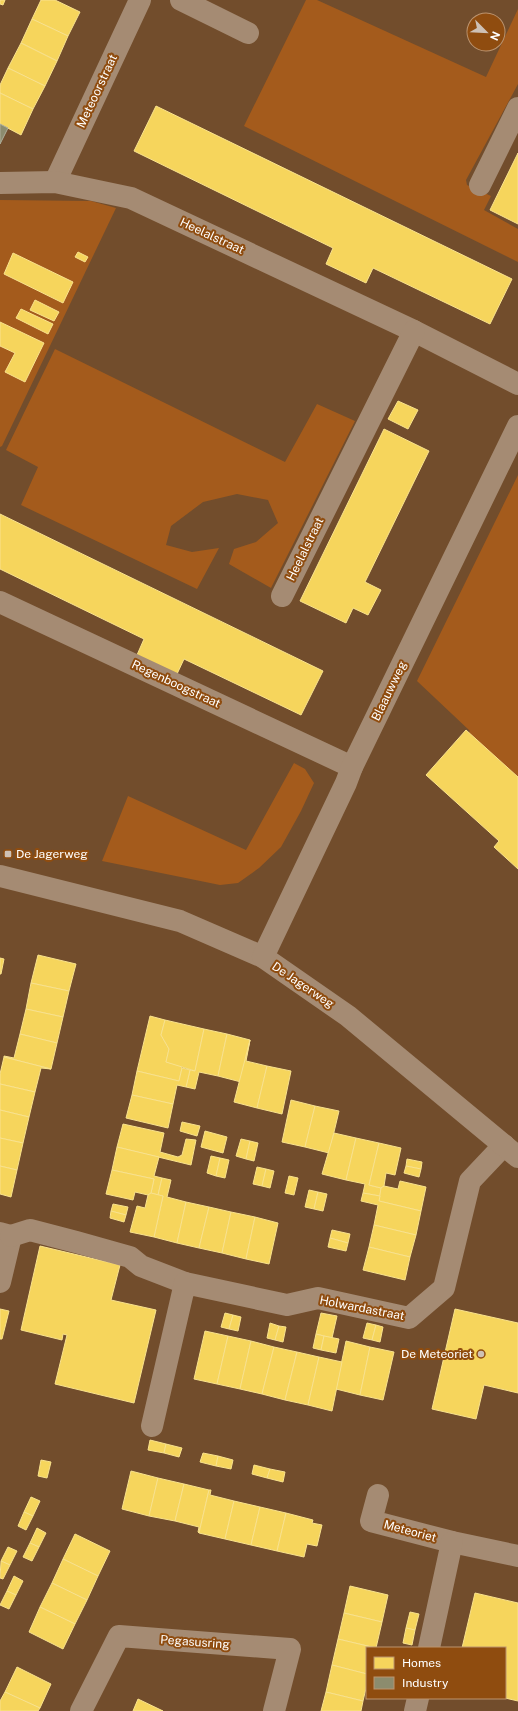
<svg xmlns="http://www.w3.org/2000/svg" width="518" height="1711" font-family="'Public Sans',sans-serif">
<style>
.green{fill:#a45b1c}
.homes{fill:#f6d55c;stroke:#f9e28d}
.industry{fill:#8c8c6e;stroke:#aeae9a}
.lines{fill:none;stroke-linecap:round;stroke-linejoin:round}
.minor{stroke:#a58b73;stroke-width:22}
.tertiary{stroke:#a58b73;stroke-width:22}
.poi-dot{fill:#cec1b5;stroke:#8f4c0f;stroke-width:1.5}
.labels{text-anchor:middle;stroke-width:4;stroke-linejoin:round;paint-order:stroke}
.street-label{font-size:12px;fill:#fff;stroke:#8f4c0f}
.poi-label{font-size:12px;fill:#fff;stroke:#8f4c0f;text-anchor:start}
</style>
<rect width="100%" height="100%" fill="#724d2c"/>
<g class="green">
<path d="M306,0H317L486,77L518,9V84L466,180L467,185L491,196L484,210L518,229V262L244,126Z"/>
<path d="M0,200L91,201L116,208L2,446L0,447Z"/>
<path d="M55,349L285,462L317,404L355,421L271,588L229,564L234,549L256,542L278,523L268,500L237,494L203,502L171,526L166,545L192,552L219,548L197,589L21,505L38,467L6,450Z"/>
<path d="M518,475V784L465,736L470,731L417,681Z"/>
<path d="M294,763L305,769L314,783L301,811L281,847L259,868L238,883L220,885L102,861L128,796L246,850Z"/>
</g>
<g class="homes">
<path d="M0,0H5L3,5L0,4Z"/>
<path d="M41,0H55L80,12L68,36L32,19Z"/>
<path d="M32,19L68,36L57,61L21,43Z"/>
<path d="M21,43L57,61L45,86L8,68Z"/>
<path d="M8,68L45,86L33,109L0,93V85Z"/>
<path d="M0,93L33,109L21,135L0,124Z"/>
<path d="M156,106L512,279L490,324L373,268L366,283L326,264L333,248L134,151Z"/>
<path d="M518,153V224L490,210Z"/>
<path d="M78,252L88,257L85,262L75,257Z"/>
<path d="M13,253L73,282L63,303L4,274Z"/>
<path d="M35,300L59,312L54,321L30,310Z"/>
<path d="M21,309L53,324L48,334L16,318Z"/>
<path d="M0,322L44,343L25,382L5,372L15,353L0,346Z"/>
<path d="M398,401L418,410L408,429L388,419Z"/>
<path d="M384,429L429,451L365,582L381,590L368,615L353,608L346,623L300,601Z"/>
<path d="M0,514L323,671L301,715L184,659L177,674L137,655L144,639L0,569Z"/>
<path d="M466,730L518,777V869L494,847L499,841L426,775Z"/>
<path d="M38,955L76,964L69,991L31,983Z"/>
<path d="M0,958L4,959L1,974H0Z"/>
<path d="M31,983L69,991L63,1017L26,1009Z"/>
<path d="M26,1009L63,1017L57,1043L20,1034Z"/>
<path d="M150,1016L165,1020L161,1035L169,1049L166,1062L180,1065L182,1068L179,1081L137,1071Z"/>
<path d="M165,1020L204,1029L195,1071L166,1062L169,1049L161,1035Z"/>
<path d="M204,1029L227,1034L218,1076L199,1072L195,1089L186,1087L190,1070L195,1071Z"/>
<path d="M20,1034L57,1043L51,1069L4,1057V1056L14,1058Z"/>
<path d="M227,1034L250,1040L241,1082L218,1076Z"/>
<path d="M250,1040L246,1061L267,1066L257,1108L234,1102Z"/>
<path d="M4,1057L51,1069L41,1068L35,1092L0,1084V1074Z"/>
<path d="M267,1066L291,1071L282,1114L257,1108Z"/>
<path d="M182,1068L190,1070L186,1087L177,1085L173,1104L132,1095L137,1071L179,1081Z"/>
<path d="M0,1084L35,1092L29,1117L0,1110Z"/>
<path d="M132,1095L173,1104L168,1128L126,1118Z"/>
<path d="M291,1100L315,1106L305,1147L282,1142Z"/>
<path d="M315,1106L339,1111L329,1153L305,1147Z"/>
<path d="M0,1110L29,1117L23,1143L0,1138Z"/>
<path d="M182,1122L200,1126L197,1136L180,1131Z"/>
<path d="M123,1124L164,1133L160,1152L178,1157L182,1155L186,1139L196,1140L191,1165L117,1147Z"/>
<path d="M205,1131L227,1137L223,1153L201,1147Z"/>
<path d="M334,1133L356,1138L346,1180L322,1174Z"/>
<path d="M0,1138L23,1143L17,1170L0,1166Z"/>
<path d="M356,1138L379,1143L369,1185L381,1188L380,1196L363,1193L365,1184L346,1180Z"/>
<path d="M241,1139L250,1141L246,1159L236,1156Z"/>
<path d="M250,1141L258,1143L254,1161L246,1159Z"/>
<path d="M379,1143L401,1148L395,1175L386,1173L384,1186L381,1188L369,1185Z"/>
<path d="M117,1147L159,1157L154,1176L162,1178L158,1195L151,1193L154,1179L112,1170Z"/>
<path d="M211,1156L220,1158L216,1176L207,1173Z"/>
<path d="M220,1158L229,1160L225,1178L216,1176Z"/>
<path d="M407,1159L422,1162L421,1169L406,1166Z"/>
<path d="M0,1166L17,1170L11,1197L0,1194Z"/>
<path d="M406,1166L421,1169L419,1177L404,1173Z"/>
<path d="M257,1167L266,1169L262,1186L253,1184Z"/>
<path d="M266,1169L274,1171L270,1188L262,1186Z"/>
<path d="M112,1170L154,1179L151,1193L148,1195L135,1192L133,1200L106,1194Z"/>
<path d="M289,1176L298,1178L294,1195L285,1193Z"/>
<path d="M162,1178L171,1180L167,1197L186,1202L177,1243L154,1237L163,1196L158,1195Z"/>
<path d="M400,1181L426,1187L421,1211L379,1201L381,1188L384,1186L398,1189Z"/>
<path d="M309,1190L318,1192L314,1209L305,1207Z"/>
<path d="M318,1192L327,1194L323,1211L314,1209Z"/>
<path d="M151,1193L163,1196L154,1237L130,1232L137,1206L145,1208L148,1195Z"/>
<path d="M363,1193L380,1196L379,1201L421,1211L416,1235L374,1225L378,1205L361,1201Z"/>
<path d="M186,1202L209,1207L199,1248L177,1243Z"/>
<path d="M113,1204L128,1207L126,1215L111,1211Z"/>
<path d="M209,1207L231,1212L222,1253L199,1248Z"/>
<path d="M111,1211L126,1215L124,1222L110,1218Z"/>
<path d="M231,1212L255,1217L246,1259L222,1253Z"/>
<path d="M255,1217L278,1223L269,1264L246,1259Z"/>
<path d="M374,1225L416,1235L410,1257L369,1247Z"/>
<path d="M332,1230L350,1234L348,1243L330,1238Z"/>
<path d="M330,1238L348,1243L346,1251L328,1247Z"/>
<path d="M40,1246L120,1265L111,1300L156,1310L134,1403L55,1384L67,1335L63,1334L62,1340L21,1330Z"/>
<path d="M369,1247L410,1257L405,1280L363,1270Z"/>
<path d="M0,1309L9,1311L2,1339H0Z"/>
<path d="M455,1309L518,1323V1393L484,1385L476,1419L432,1409Z"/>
<path d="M225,1313L233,1315L229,1329L221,1327Z"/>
<path d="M321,1313L337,1316L332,1338L316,1334Z"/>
<path d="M233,1315L241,1317L238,1331L229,1329Z"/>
<path d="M270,1323L279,1326L275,1340L267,1338Z"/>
<path d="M367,1323L376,1325L372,1340L363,1338Z"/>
<path d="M376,1325L383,1327L380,1342L372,1340Z"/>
<path d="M279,1326L286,1327L283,1342L275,1340Z"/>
<path d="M205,1331L228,1336L217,1384L194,1379Z"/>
<path d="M316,1334L324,1336L321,1350L313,1348Z"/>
<path d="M228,1336L251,1341L240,1389L217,1384Z"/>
<path d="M324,1336L339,1339L336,1353L321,1350Z"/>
<path d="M251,1341L274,1347L262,1394L240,1389Z"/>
<path d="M346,1341L370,1347L360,1395L336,1389Z"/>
<path d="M274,1347L297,1352L285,1400L262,1394Z"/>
<path d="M370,1347L394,1352L383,1400L360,1395Z"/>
<path d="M297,1352L319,1357L308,1405L285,1400Z"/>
<path d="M319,1357L342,1362L332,1411L308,1405Z"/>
<path d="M150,1440L166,1444L164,1453L148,1450Z"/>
<path d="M166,1444L182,1448L179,1457L164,1453Z"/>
<path d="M203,1453L218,1456L216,1466L200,1462Z"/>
<path d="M218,1456L233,1460L231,1469L216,1466Z"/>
<path d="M41,1460L51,1462L47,1478L38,1476Z"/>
<path d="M254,1465L270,1469L267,1478L252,1474Z"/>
<path d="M270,1469L285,1472L283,1482L267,1478Z"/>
<path d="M131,1471L158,1478L149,1516L122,1509Z"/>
<path d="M158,1478L184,1484L175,1521L149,1516Z"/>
<path d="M184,1484L209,1490L199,1533L198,1532L199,1527L175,1521Z"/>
<path d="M209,1490H211L210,1495L234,1501L225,1539L199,1533Z"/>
<path d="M31,1497L40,1501L33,1516L24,1512Z"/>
<path d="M234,1501L260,1507L251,1545L225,1539Z"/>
<path d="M260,1507L286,1513L277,1551L251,1545Z"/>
<path d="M24,1512L33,1516L26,1530L18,1526Z"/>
<path d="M286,1513L313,1520L312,1523L322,1525L317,1546L307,1544L304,1557L277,1551Z"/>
<path d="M37,1528L46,1533L39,1547L30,1543Z"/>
<path d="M75,1534L110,1551L98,1576L63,1559Z"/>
<path d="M30,1543L39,1547L32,1561L23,1557Z"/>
<path d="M8,1547L17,1551L10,1565L1,1561Z"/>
<path d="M63,1559L98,1576L87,1600L52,1583Z"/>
<path d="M1,1561L10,1565L3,1579L0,1578Z"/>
<path d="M14,1576L23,1581L16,1595L7,1591Z"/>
<path d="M52,1583L87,1600L75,1624L40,1607Z"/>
<path d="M350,1586L388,1595L382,1622L344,1613Z"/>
<path d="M7,1591L16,1595L9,1609L0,1605Z"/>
<path d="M475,1593L518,1603V1701L505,1698V1648H462Z"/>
<path d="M40,1607L75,1624L63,1649L29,1632Z"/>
<path d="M410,1612L419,1614L415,1630L406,1628Z"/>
<path d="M344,1613L382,1622L376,1648L338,1639Z"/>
<path d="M406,1628L415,1630L412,1645L403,1643Z"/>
<path d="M338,1639L376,1648H367V1674L332,1665Z"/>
<path d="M332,1665L367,1674V1684L363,1701L326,1692Z"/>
<path d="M17,1667L51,1684L40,1708L5,1692Z"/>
<path d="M5,1692L40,1708L38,1711H0V1701Z"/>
<path d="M326,1692L363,1701L361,1711H321Z"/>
<path d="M138,1699L163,1711H133Z"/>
</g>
<path class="industry" d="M0,124L8,128L0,144Z"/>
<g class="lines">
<g class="minor">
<path d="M181,0L248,33"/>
<path d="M55,182L140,0"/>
<path d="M0,183L55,182L131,198L414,331L518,384"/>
<path d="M480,185L518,108"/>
<path d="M282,596L414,331"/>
<path d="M0,602L352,767"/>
<path d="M0,1233L11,1236L0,1282"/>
<path d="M11,1236L30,1230L76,1242L130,1257L141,1266L185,1283"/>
<path d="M152,1426L185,1283L287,1305L318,1298L409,1318L444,1288L470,1181L504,1145"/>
<path d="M378,1495L371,1521L452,1542L518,1556"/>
<path d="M429,1648L452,1542"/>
<path d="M81,1711L119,1636L290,1649L274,1711"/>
<path d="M415,1711L418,1698"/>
</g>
<g class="tertiary">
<path d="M0,876L180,921L263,957L348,1016L518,1157"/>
<path d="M263,957L346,783L352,767L518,426"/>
</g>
</g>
<g class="poi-dot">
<rect x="4" y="850" width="8" height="8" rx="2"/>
<circle cx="481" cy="1354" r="4"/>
</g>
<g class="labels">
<g class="street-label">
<text transform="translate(97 91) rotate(-65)" y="4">Meteoorstraat</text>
<text transform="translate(212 236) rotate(25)" y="4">Heelalstraat</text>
<text transform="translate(305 549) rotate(-64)" y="4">Heelalstraat</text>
<text transform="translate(176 684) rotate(25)" y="4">Regenboogstraat</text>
<text transform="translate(389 691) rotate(-64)" y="4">Blaauwweg</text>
<text transform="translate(303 985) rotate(34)" y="4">De Jagerweg</text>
<text transform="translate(362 1308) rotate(11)" y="4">Holwardastraat</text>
<text transform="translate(410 1531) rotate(15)" y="4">Meteoriet</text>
<text transform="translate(195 1642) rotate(4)" y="4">Pegasusring</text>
</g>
<g class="poi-label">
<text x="16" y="858">De Jagerweg</text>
<text x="473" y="1358" text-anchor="end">De Meteoriet</text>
</g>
</g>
<rect x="366" y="1647" width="140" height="52" fill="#8f4c0f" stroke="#bc946f"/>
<rect x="374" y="1657" width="20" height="12" fill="#f6d55c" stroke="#bc946f"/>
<text x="402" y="1667" font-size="12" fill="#ffffff">Homes</text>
<rect x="374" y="1677" width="20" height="12" fill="#8c8c6e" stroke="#bc946f"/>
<text x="402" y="1687" font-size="12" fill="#ffffff">Industry</text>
<g transform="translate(486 32) rotate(114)"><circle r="19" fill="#8f4c0f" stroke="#bc946f"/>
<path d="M0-3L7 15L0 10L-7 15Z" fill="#cec1b5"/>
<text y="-6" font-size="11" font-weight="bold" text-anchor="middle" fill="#ffffff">N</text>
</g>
</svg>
